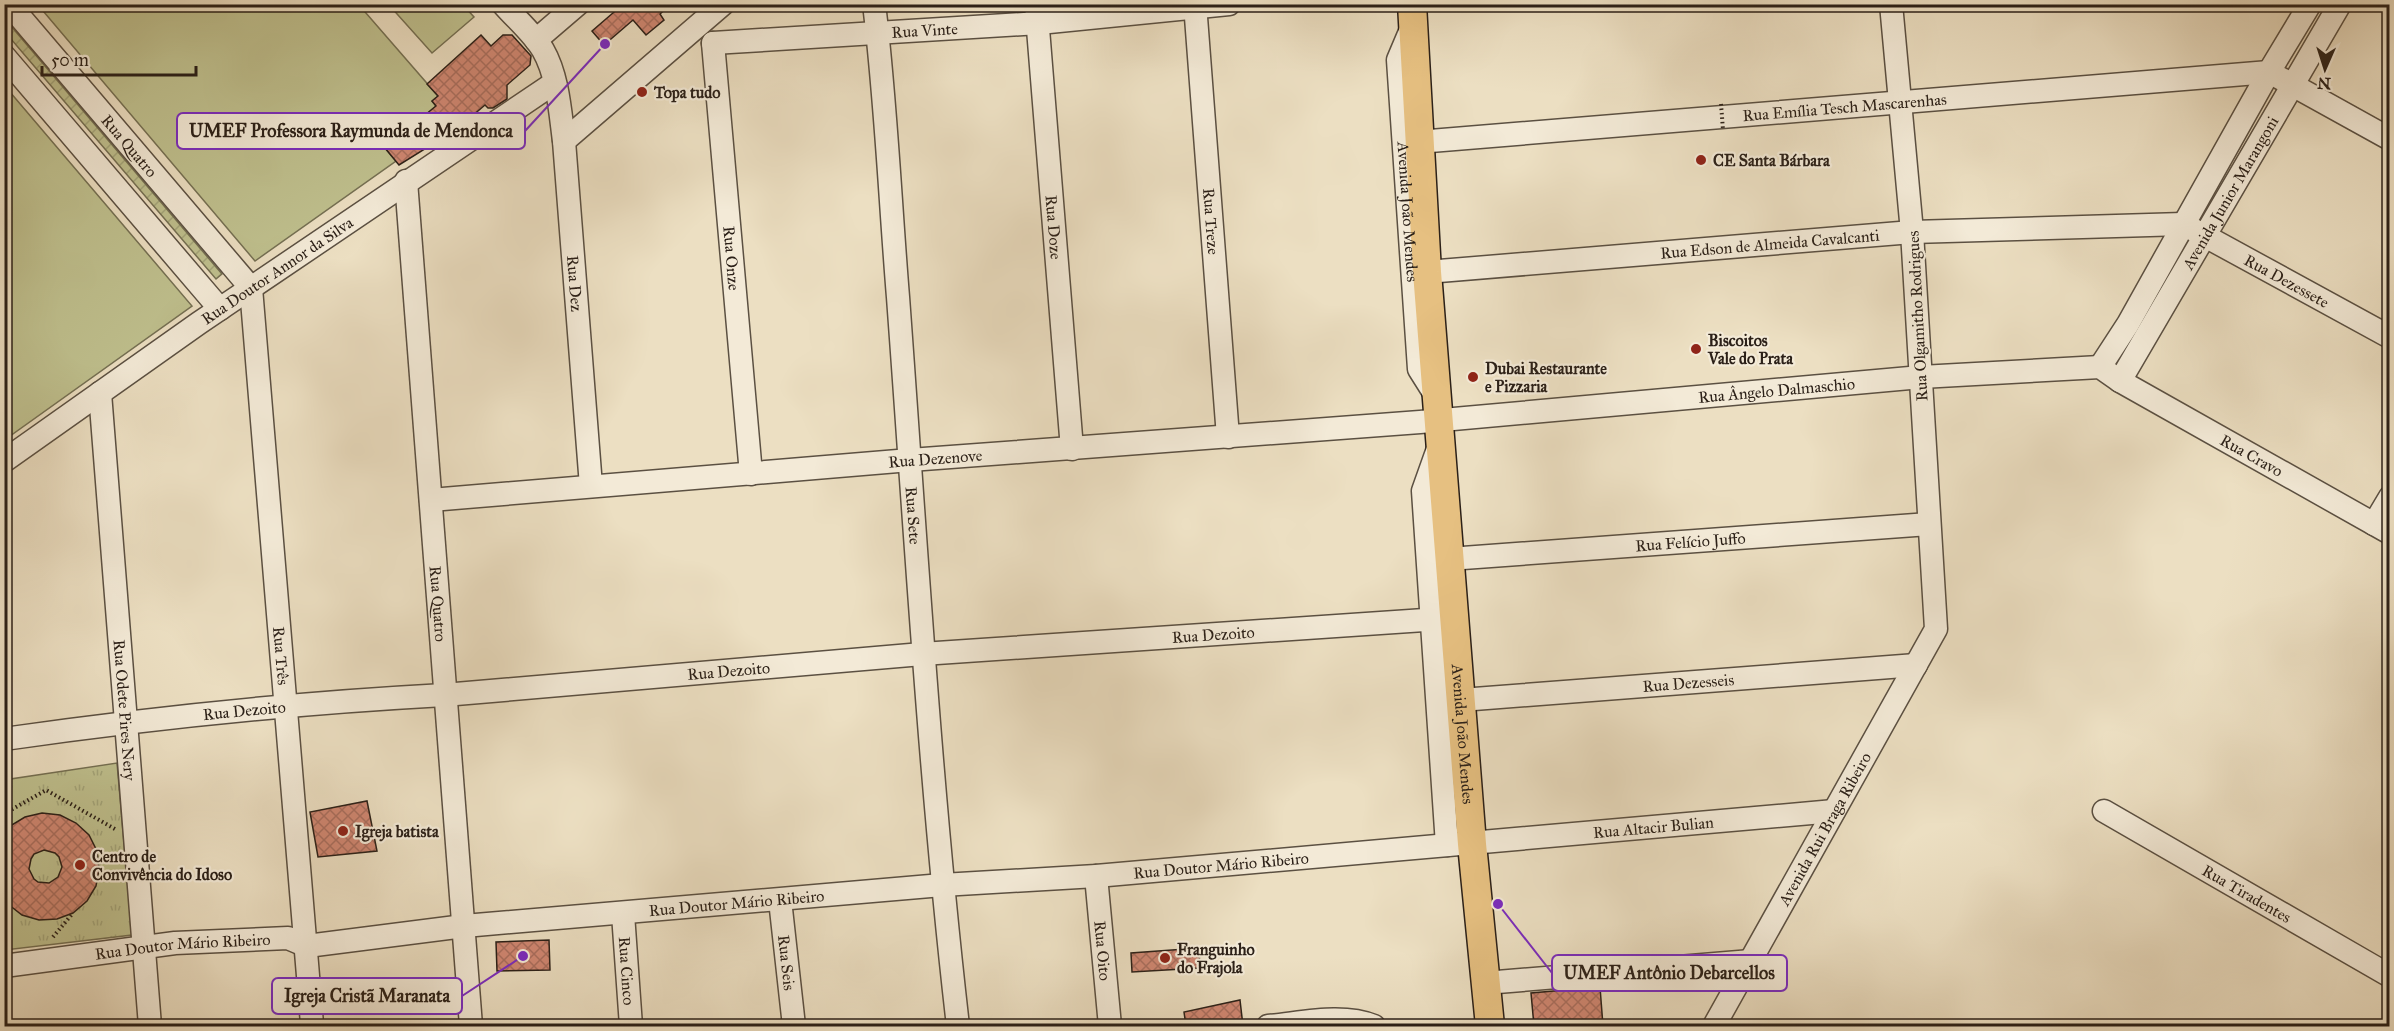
<svg xmlns="http://www.w3.org/2000/svg" width="2394" height="1031" font-family="'IM FELL Great Primer',serif">
<style>
.park{fill:url(#park-tufts);stroke:#757053;stroke-width:1.5}
.garden{fill:url(#garden-furrows);stroke:#757053;stroke-width:1.5}
.pitch{fill:#bfc08e;stroke:#757053;stroke-width:1.5}
.building{fill:url(#building-cross-hatch);stroke:#2b2018;stroke-width:1.5;fill-rule:evenodd}
.lines{fill:none;stroke-linecap:round;stroke-linejoin:round}
.minor-casing{stroke:#5b5042;stroke-width:25}
.major-casing{stroke:#2b2018;stroke-width:31}
.path{stroke:#2b2018;stroke-width:4;stroke-dasharray:1.5 3;stroke-linecap:butt}
.minor{stroke:#f3ead7;stroke-width:22}
.major{stroke:#e6c081;stroke-width:28}
.path-bridge{stroke:#2b2018;stroke-width:4;stroke-dasharray:1.5 3;stroke-linecap:butt}
.poi-dot{fill:#8f2418;stroke:#f3ead7;stroke-width:2}
.labels{text-anchor:middle;stroke-width:4.5;stroke-linejoin:round;paint-order:stroke}
.street-label{font-size:16px;fill:#2b2018;stroke:#f3ead7}
.poi-label{font-size:16px;font-weight:bold;fill:#2b2018;stroke:#f3ead7;text-anchor:start}
.leader{fill:none;stroke:#7b2cbf;stroke-width:2}
.callout-dot{fill:#7b2cbf;stroke:#f3ead7;stroke-width:2}
.callout{fill:#f3ead7;stroke:#7b2cbf;stroke-width:2}
.callout-label{font-size:18px;text-anchor:middle;font-weight:bold;fill:#2b2018}
</style>
<defs>
<pattern id="park-tufts" width="24" height="20" patternUnits="userSpaceOnUse" patternTransform="scale(1.5)"><rect width="24" height="20" fill="#bfc08e"/><path d="M3 7l-1-3M5 7V3M7 7l1-3M15 17l-1-3M17 17v-4M19 17l1-3" fill="none" stroke="#a4a57a"/></pattern>
<pattern id="garden-furrows" width="10" height="10" patternUnits="userSpaceOnUse" patternTransform="scale(1.5)"><rect width="10" height="10" fill="#bfc08e"/><path d="M-1 1l2-2M0 10L10 0M9 11l2-2" fill="none" stroke="#a4a57a"/></pattern>
<pattern id="building-cross-hatch" width="8" height="8" patternUnits="userSpaceOnUse" patternTransform="scale(1.5)"><rect width="8" height="8" fill="#d08772"/><path d="M0 0l8 8M0 8l8-8" fill="none" stroke="#a96e5d"/></pattern>
</defs>
<rect width="100%" height="100%" fill="#ecdfc2"/>
<filter id="stains"><feTurbulence type="fractalNoise" baseFrequency=".00333" numOctaves="4"/><feColorMatrix values="0 0 0 0 .2 0 0 0 0 .09 0 0 0 0 .02 0 0 0 .5 -.17"/></filter>
<radialGradient id="worn" r=".72"><stop offset=".6" stop-color="#630" stop-opacity="0"/><stop offset="1" stop-color="#630" stop-opacity=".3"/></radialGradient>
<path class="park" d="M117,763L132,935L5,950L4,780Z"/>
<path class="garden" d="M5,19L222,274L216,279L5,32Z"/>
<g class="pitch">
<path d="M38,5H359L438,96L432,101L436,106L385,148L396,161L255,261Z"/>
<path d="M389,5H463L474,17L432,53Z"/>
<path d="M4,85L192,306L10,436L4,430Z"/>
</g>
<g class="building">
<path d="M619,4H671L660,14L664,20L646,35L633,20L604,45L592,31L621,6Z"/>
<path d="M481,35L491,46L503,35H512L531,56L530,65L507,85V99L493,108H488L485,105L457,129L399,165L385,148L436,106L432,101L438,96L427,84Z"/>
<path d="M367,801L377,851L318,857L310,812Z"/>
<path d="M42,813L60,815L76,823L89,835L97,851L99,869L96,886L87,901L73,913L57,919L39,920L22,915L4,901V833L10,826L25,817ZM44,850L55,853L59,857L62,867L58,877L49,883L38,882L34,879L29,869L31,859L34,854Z"/>
<path d="M549,940L550,970L497,971L496,942Z"/>
<path d="M1199,948L1200,968L1132,972L1131,953Z"/>
<path d="M1600,987L1603,1026H1534L1531,993Z"/>
<path d="M1240,1000L1243,1026H1186L1184,1012Z"/>
</g>
<g class="lines">
<g class="minor-casing">
<g id="minor">
<path id="s1" d="M9,4L251,288"/>
<path id="s2" d="M503,4C516,19 533,33 543,50C558,76 560,111 564,141L591,486"/>
<path id="s3" d="M874,4C886,101 890,200 898,297C916,541 930,784 958,1026"/>
<path id="s4" d="M1036,4L1072,449"/>
<path id="s5" d="M1195,4L1228,437"/>
<path id="s6" d="M1412,27L1398,60L1419,369L1436,396"/>
<path d="M536,40L578,4"/>
<path id="s7" d="M713,43L1039,23L1229,4"/>
<path id="s8" d="M713,43L751,474"/>
<path d="M4,56L220,309"/>
<path d="M564,141L723,4"/>
<path id="s9" d="M1418,142L2269,72L2390,139"/>
<path id="s10" d="M406,181L471,1026"/>
<path id="s11" d="M1427,272L1912,232L2183,224L2390,337"/>
<path id="s12" d="M251,288L312,1024"/>
<path d="M2100,367L2128,324L2269,72L2310,4"/>
<path id="s13" d="M2120,381L2340,4"/>
<path id="s14" d="M100,393L150,1026"/>
<path d="M1439,446L1423,491L1447,845"/>
<path id="s15" d="M4,461L199,323L554,83"/>
<path id="s16" d="M431,500L910,460L1420,422L1921,377L2100,367L2120,381L2390,533"/>
<path d="M2374,524L2390,497"/>
<path id="s17" d="M1449,559L1929,524"/>
<path id="s18" d="M1461,700L1916,665"/>
<path id="s19" d="M4,739C150,718 297,703 444,695L922,654L1454,618"/>
<path id="s20" d="M2104,811L2390,976"/>
<path id="s21" d="M1096,876L1110,1026"/>
<path id="s22" d="M780,900L794,1026"/>
<path id="s23" d="M623,914L631,1026"/>
<path id="s24" d="M4,966L175,943L288,938L307,946L464,926L942,885L1096,876L1834,811"/>
<path d="M1485,983L1751,961"/>
<path d="M1268,1026C1302,1023 1342,1013 1374,1026"/>
<path id="s25" d="M1714,1026L1936,629L1912,232L1891,4"/>
</g>
</g>
<g class="major-casing">
<g id="major">
<path id="s26" d="M1412,4L1427,272L1472,844L1490,1026"/>
</g>
</g>
<g class="path">
<path d="M4,814L46,790L115,829"/>
<path d="M53,937L73,913"/>
</g>
<use href="#minor" class="minor"/>
<use href="#major" class="major"/>
<path class="path-bridge" d="M1721,104L1723,130"/>
</g>
<g class="poi-dot">
<circle cx="642" cy="92" r="6"/>
<circle cx="1701" cy="160" r="6"/>
<circle cx="1696" cy="349" r="6"/>
<circle cx="1473" cy="377" r="6"/>
<circle cx="343" cy="831" r="6"/>
<circle cx="80" cy="865" r="6"/>
<circle cx="1165" cy="958" r="6"/>
</g>
<g class="labels">
<g class="street-label">
<text dy="6" stroke="none"><textPath href="#s7" startOffset="212">Rua Vinte</textPath></text>
<text dy="6" stroke="none"><textPath href="#s9" startOffset="428">Rua Emília Tesch Mascarenhas</textPath></text>
<text dy="6" stroke="none"><textPath href="#s1" startOffset="186">Rua Quatro</textPath></text>
<text dy="6" stroke="none"><textPath href="#s13" startOffset="218">Avenida Junior Marangoni</textPath></text>
<text dy="6" stroke="none"><textPath href="#s6" startOffset="188">Avenida João Mendes</textPath></text>
<text dy="6" stroke="none"><textPath href="#s5" startOffset="218">Rua Treze</textPath></text>
<text dy="6" stroke="none"><textPath href="#s4" startOffset="224">Rua Doze</textPath></text>
<text dy="6" stroke="none"><textPath href="#s11" startOffset="344">Rua Edson de Almeida Cavalcanti</textPath></text>
<text dy="6" stroke="none"><textPath href="#s8" startOffset="216">Rua Onze</textPath></text>
<text dy="6" stroke="none"><textPath href="#s15" startOffset="333">Rua Doutor Annor da Silva</textPath></text>
<text dy="6" stroke="none"><textPath href="#s11" startOffset="876">Rua Dezessete</textPath></text>
<text dy="6" stroke="none"><textPath href="#s2" startOffset="298">Rua Dez</textPath></text>
<text transform="translate(1917 316) rotate(-93)" y="6">Rua Olgamitho Rodrigues</text>
<text dy="6" stroke="none"><textPath href="#s16" startOffset="1350">Rua Ângelo Dalmaschio</textPath></text>
<text dy="6" stroke="none"><textPath href="#s16" startOffset="1850">Rua Cravo</textPath></text>
<text dy="6" stroke="none"><textPath href="#s16" startOffset="506">Rua Dezenove</textPath></text>
<text dy="6" stroke="none"><textPath href="#s3" startOffset="513">Rua Sete</textPath></text>
<text dy="6" stroke="none"><textPath href="#s17" startOffset="242">Rua Felício Juffo</textPath></text>
<text dy="6" stroke="none"><textPath href="#s10" startOffset="424">Rua Quatro</textPath></text>
<text dy="6" stroke="none"><textPath href="#s19" startOffset="1214">Rua Dezoito</textPath></text>
<text dy="6" stroke="none"><textPath href="#s12" startOffset="369">Rua Três</textPath></text>
<text dy="6" stroke="none"><textPath href="#s19" startOffset="728">Rua Dezoito</textPath></text>
<text dy="6" stroke="none"><textPath href="#s18" startOffset="228">Rua Dezesseis</textPath></text>
<text dy="6" stroke="none"><textPath href="#s14" startOffset="318">Rua Odete Pires Nery</textPath></text>
<text dy="6" stroke="none"><textPath href="#s19" startOffset="242">Rua Dezoito</textPath></text>
<text dy="6" stroke="none"><textPath href="#s26" startOffset="732">Avenida João Mendes</textPath></text>
<text dy="6" stroke="none"><textPath href="#s24" startOffset="1658">Rua Altacir Bulian</textPath></text>
<text dy="6" stroke="none"><textPath href="#s25" startOffset="226">Avenida Rui Braga Ribeiro</textPath></text>
<text dy="6" stroke="none"><textPath href="#s24" startOffset="1224">Rua Doutor Mário Ribeiro</textPath></text>
<text dy="6" stroke="none"><textPath href="#s20" startOffset="165">Rua Tiradentes</textPath></text>
<text dy="6" stroke="none"><textPath href="#s24" startOffset="738">Rua Doutor Mário Ribeiro</textPath></text>
<text dy="6" stroke="none"><textPath href="#s24" startOffset="180">Rua Doutor Mário Ribeiro</textPath></text>
<text dy="6" stroke="none"><textPath href="#s21" startOffset="75">Rua Oito</textPath></text>
<text dy="6" stroke="none"><textPath href="#s22" startOffset="63">Rua Seis</textPath></text>
<text dy="6" stroke="none"><textPath href="#s23" startOffset="57">Rua Cinco</textPath></text>
</g>
<g class="poi-label">
<text x="654" y="98">Topa tudo</text>
<text x="1713" y="166">CE Santa Bárbara</text>
<text x="1708" y="346">Biscoitos<tspan x="1708" dy="18">Vale do Prata</tspan></text>
<text x="1485" y="374">Dubai Restaurante<tspan x="1485" dy="18">e Pizzaria</tspan></text>
<text x="355" y="837">Igreja batista</text>
<text x="92" y="862">Centro de<tspan x="92" dy="18">Convivência do Idoso</tspan></text>
<text x="1177" y="955">Franguinho<tspan x="1177" dy="18">do Frajola</tspan></text>
</g>
</g>
<path class="leader" d="M605 44L525 131M1498 904L1552 973M523 956L462 996"/>
<g class="callout-dot">
<circle cx="605" cy="44" r="6"/>
<circle cx="1498" cy="904" r="6"/>
<circle cx="523" cy="956" r="6"/>
</g>
<g class="callout">
<rect x="177" y="113" width="348" height="36" rx="6"/>
<rect x="1552" y="955" width="235" height="36" rx="6"/>
<rect x="272" y="978" width="190" height="36" rx="6"/>
</g>
<g class="callout-label">
<text x="351" y="137">UMEF Professora Raymunda de Mendonca</text>
<text x="1669" y="979">UMEF Antônio Debarcellos</text>
<text x="367" y="1002">Igreja Cristã Maranata</text>
</g>
<rect width="2394" height="1031" fill="none" stroke="#ecdfc2" stroke-width="24"/>
<rect x="6" y="6" width="2382" height="1019" fill="none" stroke="#2b2018" stroke-width="3"/>
<rect x="12" y="12" width="2370" height="1007" fill="none" stroke="#2b2018" stroke-width="1.5"/>
<g transform="translate(2325 69) rotate(183)" stroke="#f3ead7" stroke-width="4.5" paint-order="stroke">
<path d="M0-4.5L10 22L0 15L-10 22Z" fill="#2b2018"/>
<text y="-9" font-size="16" font-weight="bold" text-anchor="middle" fill="#2b2018">N</text>
</g>
<path d="M42 66v9h154v-9" fill="none" stroke="#2b2018" stroke-width="3"/>
<text x="51" y="66" font-size="18" fill="#2b2018" stroke="#f3ead7" stroke-width="4.5" paint-order="stroke">50 m</text>
<rect width="100%" height="100%" filter="url(#stains)"/>
<rect width="100%" height="100%" fill="url(#worn)"/>
</svg>
